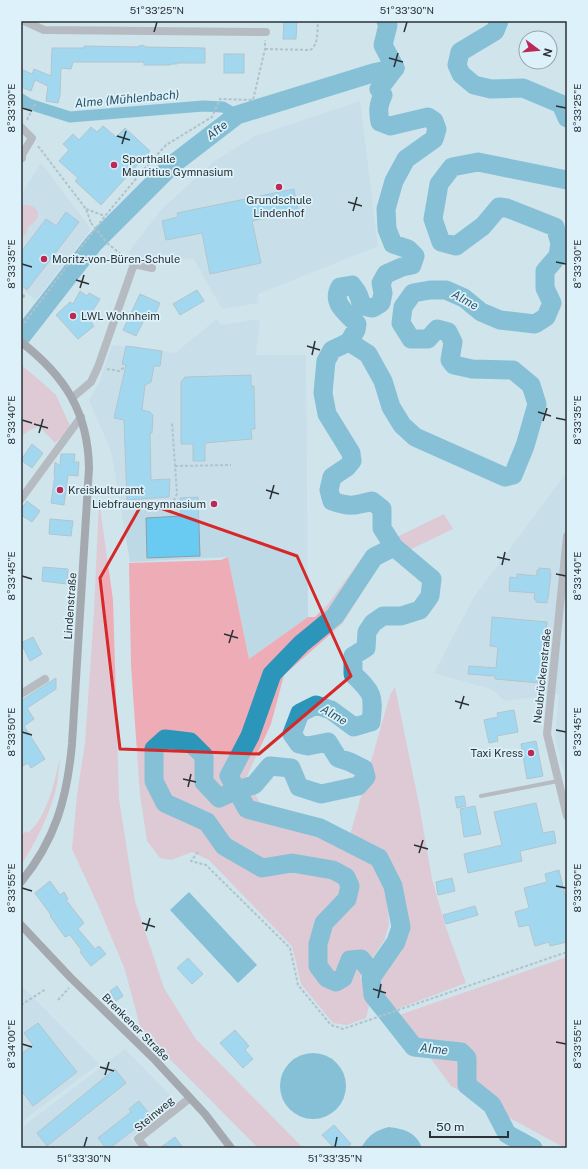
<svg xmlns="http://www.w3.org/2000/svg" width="588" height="1169" font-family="'Public Sans',sans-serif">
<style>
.built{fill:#bed9e6}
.green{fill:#edacb6}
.water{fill:#2c95ba}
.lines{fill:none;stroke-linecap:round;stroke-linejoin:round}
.canal{stroke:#2c95ba;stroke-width:11}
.river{stroke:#2c95ba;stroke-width:19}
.building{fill:#69cbf2;stroke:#8c9fa7}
.path{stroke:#8d9ba1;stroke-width:2;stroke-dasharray:3 2;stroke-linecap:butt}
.service{stroke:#948b8c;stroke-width:4}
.minor{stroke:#948b8c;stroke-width:8}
.secondary{stroke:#706365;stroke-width:8}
.path-bridge{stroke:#8d9ba1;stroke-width:2;stroke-dasharray:3 2;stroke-linecap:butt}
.marked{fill:none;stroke:#d62828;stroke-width:3;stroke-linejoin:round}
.ticks{fill:none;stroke:#2b3235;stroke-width:1.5}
.poi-dot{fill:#ba2a56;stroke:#ddf1fa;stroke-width:1.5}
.labels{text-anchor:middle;stroke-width:3.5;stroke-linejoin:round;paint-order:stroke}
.poi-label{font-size:11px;fill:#2b3235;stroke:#ddf1fa;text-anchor:start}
.street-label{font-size:11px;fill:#2b3235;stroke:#ddf1fa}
.water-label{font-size:12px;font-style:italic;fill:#295364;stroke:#ddf1fa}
.neatline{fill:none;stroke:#2b3235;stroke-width:1.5}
.ticks-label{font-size:10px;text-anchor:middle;fill:#2b3235}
</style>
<rect width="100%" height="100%" fill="#d0e4ec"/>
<g class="built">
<path d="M360,101L378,246L258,294L259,303L222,309L193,258L151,264L128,253L160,211L213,162L255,136Z"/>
<path d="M41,163L91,229L36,300L21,289V195Z"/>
<path d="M217,319L221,325L260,319L256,355H306L308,617L249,659L228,557L130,562L111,451L89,400L99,383L112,345L175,353Z"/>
<path d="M567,472V784L555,737L559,694L505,701L491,689L434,673L474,597Z"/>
<path d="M21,985L99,1064L21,1122Z"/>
<path d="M125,1049L177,1102L130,1138L138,1148H21V1128Z"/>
</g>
<g class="green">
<path d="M25,205C43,206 41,220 28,227L26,234L21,239V207Z"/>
<path d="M21,365L37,378L56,395L71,428L55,443L39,426L28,431L21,437Z"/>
<path d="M99,500L113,600L119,799L135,901L164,988L195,1038L303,1148H258L141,1030L125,970L97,903L72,849L77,795L85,743L94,612Z"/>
<path d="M444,514L453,529L380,564L342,624L284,675L271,724L247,776L261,806L322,822L350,835L390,695L395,687L419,804L432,879L445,925L466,983L392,1011L382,992L381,977L403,945L409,929L398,882L382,853L351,835L344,850L371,862L386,890L389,924L385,939L360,977L369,1006L366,1018L347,1025L333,1023L301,984L292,946L209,860L192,852L171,860L160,858L147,841L140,795L131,665L129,563L221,560L228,557L249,659L308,617H315L328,604L366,552Z"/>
<path d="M60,758C59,769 58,779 56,789C49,816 36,842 21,865V836L26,831L28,833C48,816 54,782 60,758Z"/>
<path d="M567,957V1148H565L451,1086L399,1015Z"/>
</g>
<g class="water">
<path d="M189,892L257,965L238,983L170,910Z"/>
<circle cx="313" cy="1086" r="33"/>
<path d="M389,1127C404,1129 416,1132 422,1148H361C369,1135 374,1131 389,1127Z"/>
</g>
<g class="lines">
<path class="canal" d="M21,99L29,104L70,117L203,106L223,107L237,115"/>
<g class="river">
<path d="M386,21L388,25L383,45L395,68"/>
<path d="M499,21L495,31L460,52L457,65L461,74L474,85L491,89L523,88L561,104L567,118"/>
<path d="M21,337L94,243L172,165L237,115L373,73L395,68"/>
<path d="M349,342L368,354L383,381L391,407L402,425L415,437L505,477L513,475L525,446L537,404L531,385L513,370L472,369L454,365L450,360L453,342L448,332L437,329L428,339H411L401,323L403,307L413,293L430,290H446L464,298L481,312L500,320L535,324L546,317L552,303L545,288V271L558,256L560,243L555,227L507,208L499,207L483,226L456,246L441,242L433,219L439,184L452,167L478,162L567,180"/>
<path d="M394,547L374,557L335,616L301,644L272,674L250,736L229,776L247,809L320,828L379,858L393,886L401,927L396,942L371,978L373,995L414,1047L461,1052L467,1058V1085L492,1105L507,1134L533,1148"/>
<path d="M373,974L361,959L350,960L343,978L336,982L327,978L318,966V944L324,923L347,899L350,886L346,877L333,870L292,863L262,868L224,846L207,822L165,803L154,781V749L165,739L190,742L204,756V782L219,798L237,790L254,785L270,766L291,768L299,787L321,794L358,786L366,777L364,769L350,762L338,758L328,742L308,746L299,744L292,734L300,713L316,705L331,710L354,727L371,722C374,695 373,693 353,674V656L366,648L367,632L373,623L383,616H401L420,610L430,596L432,579L394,547L382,528V509L372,501C354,506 349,507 332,501L329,490L332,477L347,467L352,461L351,453L327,414L323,393L326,361L332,350L349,342L356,330L357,324C346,312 331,304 340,287L352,285C354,288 357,291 358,294C363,305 358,306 373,308L381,303L383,293L381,283L386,274L402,267L412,265L415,256L408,249L393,244L387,229L386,209L394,181L406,159L434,139L437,129L434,121L428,117L390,126L380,122C378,111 378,105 383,95L379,89L395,68"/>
</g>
</g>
<g class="building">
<path d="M284,21H297L296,39H283Z"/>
<path d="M142,45L146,47L205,48V63H177V64H171V65H144V62H73L71,69L61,68L60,95L58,103L46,101L48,86L35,80L31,91L21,87V69L32,74L34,69L51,76L52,48H84V46L137,47Z"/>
<rect x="224" y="54" width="20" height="19"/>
<path d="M103,126L116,137L125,128L150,151L101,205L75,181L78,178L59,161L69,150L63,144L73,134L79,140L91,127L97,132Z"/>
<path d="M294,189L298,211L252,221L261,263L210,274L202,233L166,240L162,221L178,217L177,213Z"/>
<path d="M66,212L79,222L27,290L21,285V252L46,219L56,226Z"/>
<path d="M197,290L204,301L180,315L173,304Z"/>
<path d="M80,291L87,296L89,293L100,299L88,318L94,326L78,339L56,315L70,302L73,304Z"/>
<path d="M140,294L160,303L154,317L147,314L136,336L123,330Z"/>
<path d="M126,346L162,351L160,366H154L151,382L145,385L142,410L150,412L153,415L152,433H150L151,480L170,479L169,497L127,500L124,420L114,418L126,365L122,364Z"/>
<path d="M251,375V386H254L255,429H251L252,439L205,443V461H193V444H181V382L185,377Z"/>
<path d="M32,444L43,453L32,468L21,460Z"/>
<path d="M61,454H75L74,462H79L78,476L68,475L64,505L51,503L55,475H54L55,462L60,466Z"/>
<path d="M198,497L200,556L147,558L146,518L181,516L180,498Z"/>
<path d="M27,501L40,511L32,522L21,515V509Z"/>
<path d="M50,519L73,521L71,536L49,534Z"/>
<path d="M43,567L68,569L67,584L42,581Z"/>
<path d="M539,568L550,569V573H551L548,599H547V603L536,602V600L534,599L535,593L509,591L510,577L517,578V574L537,576V570L539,571Z"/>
<path d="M492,617L547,622L540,683L495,679V676L468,674L469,666L496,668L498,647L490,646Z"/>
<path d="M33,637L42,654L30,661L21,643Z"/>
<path d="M56,678V689L27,708L34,719L24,726L45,759L31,768L28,763L21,767V699L22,700Z"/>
<path d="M514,710L518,732L497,736L498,741L489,743L484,720L498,717L497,713Z"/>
<path d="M536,741L543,776L527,779L521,744Z"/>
<path d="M464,796L466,806L457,808L455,797Z"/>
<path d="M536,803L543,833L554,831L556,843L520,851L522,861L468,873L464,854L502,845L494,812Z"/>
<path d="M475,806L481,834L464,837L460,809Z"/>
<path d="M559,870L565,895H567V942L550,946L549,942L535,946L529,925L519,927L515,912L529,908L524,888L547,882L545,874Z"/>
<path d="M452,878L455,891L438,895L436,882Z"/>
<path d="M50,881L60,895L64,892L68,899L66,900L84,923L78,929L95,949L99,946L106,954L91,966L80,952L82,951L70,935L65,937L50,916L51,915L35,893Z"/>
<path d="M475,906L478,915L446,924L443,915Z"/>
<path d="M188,958L203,974L192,984L177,968Z"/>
<path d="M117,986L123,996L116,1001L110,991Z"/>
<path d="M38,1023L77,1072L33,1106L21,1090V1054L33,1045L24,1033Z"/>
<path d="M235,1030L249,1046L245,1050L253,1059L243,1068L220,1043Z"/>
<path d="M115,1069L126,1083L47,1146L37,1133Z"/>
<path d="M139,1101L152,1117L142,1125L141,1124L110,1148H106L98,1138L131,1112L129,1109Z"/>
<path d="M334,1125L351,1144L347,1148H334L322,1135Z"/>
<path d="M175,1137L183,1148H160Z"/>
</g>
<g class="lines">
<g class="path">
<path d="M265,49L310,50C319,45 317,31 318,21"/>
<path d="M27,120L36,102"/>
<path d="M38,146L86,209L91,223"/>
<path d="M86,209L105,216"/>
<path d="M107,243L127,259"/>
<path d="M21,327L105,216L145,168L166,145L212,117L220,99L253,100L265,49V40"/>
<path d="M107,369L119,371L126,366"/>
<path d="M175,466L231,465"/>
<path d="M142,507L171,506L177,494L172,422"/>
<path d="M198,852L191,861L206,865L290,948L298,985L331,1025L343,1029L567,952"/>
<path d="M58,1000L69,988"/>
<path d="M21,1005L46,989"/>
</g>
<g class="service">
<path d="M21,295L23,296"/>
<path d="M481,796L558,781"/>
</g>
<g class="minor">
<path d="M24,21L44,30L266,32"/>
<path d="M21,127L32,138L22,155V158"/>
<path d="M72,398L91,382L98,367L134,264L152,268"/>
<path d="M21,499L81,417"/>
<path d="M567,536L547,734L567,816"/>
<path d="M21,694L45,679"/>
<path d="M145,1148L138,1139L190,1098"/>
</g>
<g class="secondary">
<path d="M21,342C65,376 88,412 89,468L72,744C67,798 56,839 21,882"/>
<path d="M21,925L70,977L155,1060L205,1114L231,1148"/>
</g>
<path class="path-bridge" d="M91,223L107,243"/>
</g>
<path d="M0 0H588V1169H0ZM143,502L297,556L351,676L259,754L120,749L100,578Z" fill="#d0e4ec" fill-opacity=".55" fill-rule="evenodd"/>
<path class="marked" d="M143,502L297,556L351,676L259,754L120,749L100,578Z"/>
<path class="ticks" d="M154,32L157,22M404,32L407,22M389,58L403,62M394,67L398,53M556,106L566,108M22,108L32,111M117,136L130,140M122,144L126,131M348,202L362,206M353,211L357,197M556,262L566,264M22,264L32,267M76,280L89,284M80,288L84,275M307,346L320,350M312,355L315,341M538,412L551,416M556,418L566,420M22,420L32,423M543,421L547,408M34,424L48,428M39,433L43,419M266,490L279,494M270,499L274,485M497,557L510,560M502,565L505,552M556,574L566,576M22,576L32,579M224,634L238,638M229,643L233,630M455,701L469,705M460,709L464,696M556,730L566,732M22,732L32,735M183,779L196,782M188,787L191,774M414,845L428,849M419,853L423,840M556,886L566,888M22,888L32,891M142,923L155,927M146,931L150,918M373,989L386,993M378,998L381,984M556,1042L566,1044M22,1044L32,1047M100,1067L114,1071M105,1075L109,1062M84,1147L87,1137M335,1147L337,1137"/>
<g class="poi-dot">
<circle cx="114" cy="165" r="4"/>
<circle cx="279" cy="187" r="4"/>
<circle cx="44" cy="259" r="4"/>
<circle cx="73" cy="316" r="4"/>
<circle cx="60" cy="490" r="4"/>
<circle cx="214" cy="504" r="4"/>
<circle cx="531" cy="753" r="4"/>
</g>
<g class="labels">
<g class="poi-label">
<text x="122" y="163">Sporthalle<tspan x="122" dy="13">Mauritius Gymnasium</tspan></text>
<text x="279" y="204" text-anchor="middle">Grundschule<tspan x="279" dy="13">Lindenhof</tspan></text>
<text x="52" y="263">Moritz-von-Büren-Schule</text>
<text x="81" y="320">LWL Wohnheim</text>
<text x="68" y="494">Kreiskulturamt</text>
<text x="206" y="508" text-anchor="end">Liebfrauengymnasium</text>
<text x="523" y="757" text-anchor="end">Taxi Kress</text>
</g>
<g class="street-label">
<text transform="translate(70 606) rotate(-86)" y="4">Lindenstraße</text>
<text transform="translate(542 676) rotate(-84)" y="4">Neubrückenstraße</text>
<text transform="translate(136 1027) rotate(45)" y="4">Brenkener Straße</text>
<text transform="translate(154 1114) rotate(-40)" y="4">Steinweg</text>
</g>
<g class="water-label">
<text transform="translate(127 99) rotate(-5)" y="4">Alme (Mühlenbach)</text>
<text transform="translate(217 130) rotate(-38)" y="4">Afte</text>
<text transform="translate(465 300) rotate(29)" y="4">Alme</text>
<text transform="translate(334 715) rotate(30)" y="4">Alme</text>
<text transform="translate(434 1049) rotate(6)" y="4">Alme</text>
</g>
</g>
<rect width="588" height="1169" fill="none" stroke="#ddf1fa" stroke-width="44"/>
<g transform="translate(538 50) rotate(106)"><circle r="19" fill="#ddf1fa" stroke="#96a5ab"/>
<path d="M0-3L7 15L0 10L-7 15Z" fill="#ba2a56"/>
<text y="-6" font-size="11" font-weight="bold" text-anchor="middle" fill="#2b3235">N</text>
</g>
<path d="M430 1131v6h78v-6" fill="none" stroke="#2b3235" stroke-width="2"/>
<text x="436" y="1131" font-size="12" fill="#2b3235" stroke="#ddf1fa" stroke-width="3" paint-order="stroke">50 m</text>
<rect x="22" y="22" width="544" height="1125" class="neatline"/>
<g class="ticks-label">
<text x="157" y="14">51°33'25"N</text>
<text x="407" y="14">51°33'30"N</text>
<text transform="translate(11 108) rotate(-90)" y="4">8°33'30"E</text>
<text transform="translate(577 108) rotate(-90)" y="4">8°33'25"E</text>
<text transform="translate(11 264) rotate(-90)" y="4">8°33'35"E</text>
<text transform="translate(577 264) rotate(-90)" y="4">8°33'30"E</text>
<text transform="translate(11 420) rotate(-90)" y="4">8°33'40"E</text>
<text transform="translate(577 420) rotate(-90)" y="4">8°33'35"E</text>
<text transform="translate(11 576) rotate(-90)" y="4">8°33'45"E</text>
<text transform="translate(577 576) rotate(-90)" y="4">8°33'40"E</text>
<text transform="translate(11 732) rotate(-90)" y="4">8°33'50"E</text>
<text transform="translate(577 732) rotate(-90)" y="4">8°33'45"E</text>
<text transform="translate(11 888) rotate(-90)" y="4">8°33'55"E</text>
<text transform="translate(577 888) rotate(-90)" y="4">8°33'50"E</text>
<text transform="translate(11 1044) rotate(-90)" y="4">8°34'00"E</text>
<text transform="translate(577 1044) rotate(-90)" y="4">8°33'55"E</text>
<text x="84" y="1162">51°33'30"N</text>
<text x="335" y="1162">51°33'35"N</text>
</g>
</svg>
